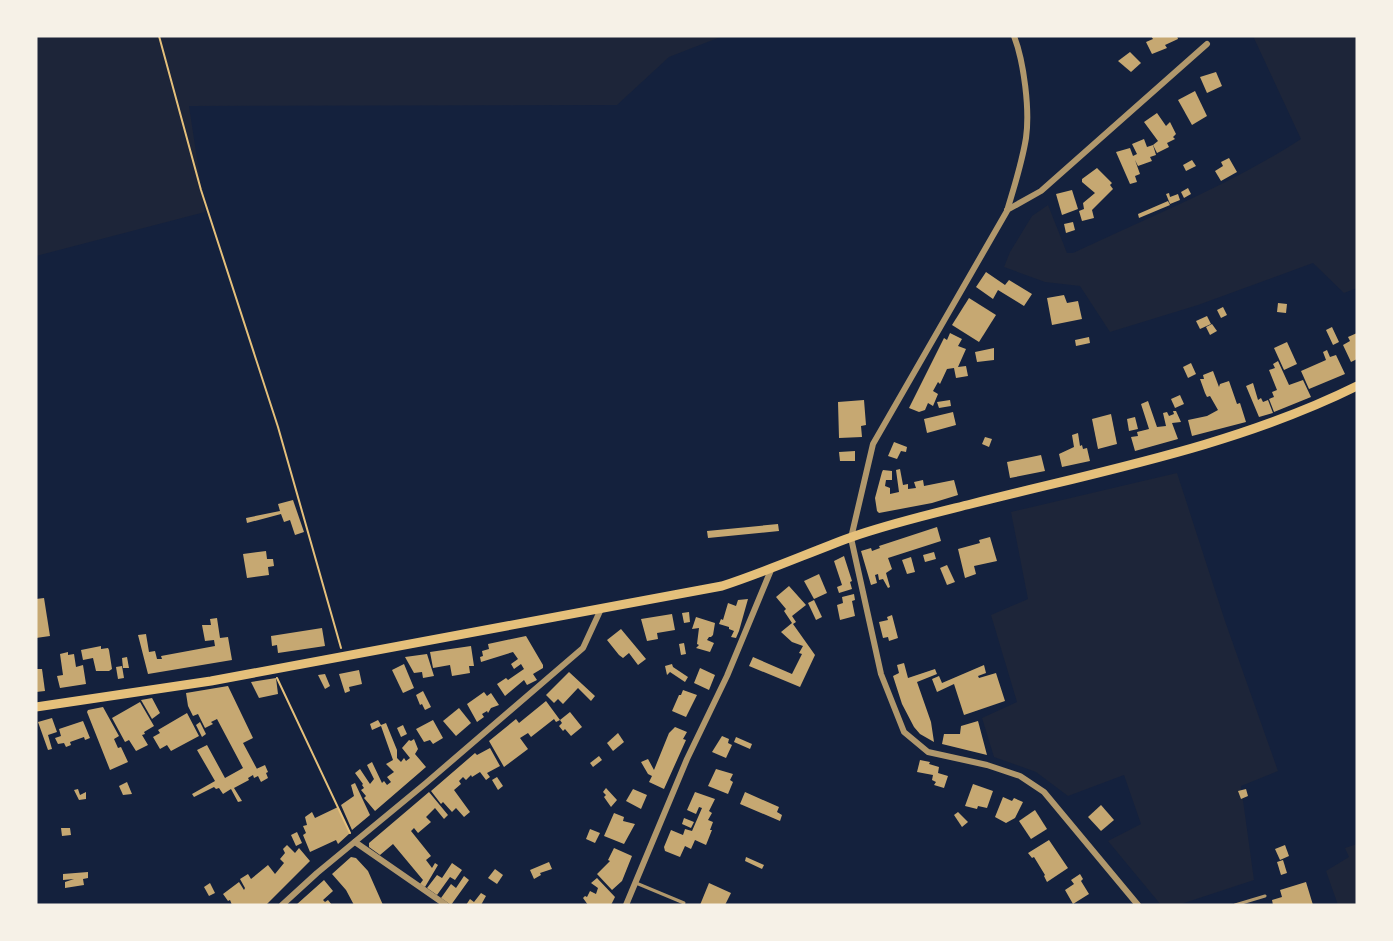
<svg xmlns="http://www.w3.org/2000/svg" width="1393" height="941" font-family="Merriweather,serif">
<style>
.green{fill:#1d2539}
.building{fill:#c6a872}
.lines{fill:none;stroke-linecap:round;stroke-linejoin:round}
.path{stroke:#e5c07b;stroke-width:2}
.service{stroke:#b1986c;stroke-width:3}
.minor{stroke:#b1986c;stroke-width:6}
.secondary{stroke:#e5c07b;stroke-width:9}
</style>
<rect width="100%" height="100%" fill="#14213d"/>
<g class="green">
<path d="M36,36H723L669,57L617,105L189,106L205,212L36,256Z"/>
<path d="M1253,36H1357V288L1344,293L1313,263L1198,305L1110,332L1080,286L1045,282L1004,267L1010,252L1032,216L1048,205L1067,253H1073C1149,217 1230,185 1301,139Z"/>
<path d="M1177,473L1225,621L1278,771L1241,786L1254,880L1178,905H1161L1108,841L1141,824L1124,775L1068,796L1036,772L994,757L982,718L1017,702L991,615L1028,599L1011,512Z"/>
<path d="M1357,844V905H1338L1326,871L1349,857L1345,848Z"/>
</g>
<g class="building">
<path d="M1151,36H1177L1178,39L1165,45L1167,48L1152,54L1146,42L1153,39Z"/>
<path d="M1130,52L1141,63L1131,72L1118,61Z"/>
<path d="M1216,72L1222,86L1207,93L1200,77Z"/>
<path d="M1195,91L1207,116L1192,125L1178,100Z"/>
<path d="M1157,113L1166,126L1170,122L1176,134L1173,137L1175,139L1167,143L1169,147L1157,153L1153,145L1158,141L1144,122Z"/>
<path d="M1144,139L1147,147L1153,145L1156,155L1150,157L1152,161L1138,166L1135,160L1140,174L1135,176L1137,182L1130,184L1116,152L1130,148L1133,156L1137,154L1132,144Z"/>
<path d="M1229,158L1237,172L1221,181L1215,171L1223,166L1221,162Z"/>
<path d="M1192,160L1196,166L1186,171L1183,165Z"/>
<path d="M1097,168L1112,183L1110,185L1113,189L1092,210L1094,218L1082,221L1079,211L1084,209L1083,203L1095,193L1082,182V179Z"/>
<path d="M1188,188L1191,194L1184,198L1181,192Z"/>
<path d="M1072,190L1078,209L1062,215L1056,194Z"/>
<path d="M1169,193L1170,197L1178,194L1180,200L1170,204L1166,194Z"/>
<path d="M1168,201L1170,205L1139,218L1138,214Z"/>
<path d="M1073,222L1075,230L1066,233L1064,224Z"/>
<path d="M986,272L1005,285L1009,280L1032,294L1024,306L998,290L993,299L976,287Z"/>
<path d="M1064,295L1067,303L1078,301L1082,319L1052,325L1047,298Z"/>
<path d="M969,298L996,315L979,342L952,325Z"/>
<path d="M1278,303L1287,304L1286,313L1277,312Z"/>
<path d="M1223,307L1227,315L1221,318L1217,310Z"/>
<path d="M1207,316L1211,324L1200,329L1196,321Z"/>
<path d="M1212,324L1217,331L1210,335L1206,327Z"/>
<path d="M1332,327L1339,342L1333,345L1326,330Z"/>
<path d="M950,333L962,339L958,346L966,349L958,367L966,366L968,376L956,378L954,368L947,369L940,384L938,382L933,391L938,394L933,406L928,403L925,410L919,412L909,408L944,338L947,340Z"/>
<path d="M1357,333V359L1351,362L1343,345L1350,341L1348,337Z"/>
<path d="M1089,337L1090,343L1076,346L1075,340Z"/>
<path d="M1287,342L1297,364L1284,370L1274,348Z"/>
<path d="M994,348V360L977,362L975,352Z"/>
<path d="M1327,350L1330,357L1336,355L1345,374L1309,389L1301,371L1326,360L1323,352Z"/>
<path d="M1278,361L1289,385L1303,380L1311,397L1274,412L1269,399L1274,397L1272,392L1277,390L1269,370L1275,368L1273,364Z"/>
<path d="M1191,363L1196,374L1188,378L1183,367Z"/>
<path d="M1213,371L1219,387L1220,384L1229,381L1237,404L1240,403L1246,422L1192,436L1188,420L1207,416L1218,410L1210,396L1207,397L1205,393L1200,379H1204L1203,375Z"/>
<path d="M1253,383L1258,400L1261,398L1263,402L1268,400L1273,413L1259,417L1246,386Z"/>
<path d="M1180,395L1184,404L1175,408L1171,399Z"/>
<path d="M864,400L866,425L861,426L862,437L839,438L838,402Z"/>
<path d="M950,400L951,406L939,408L937,402Z"/>
<path d="M1148,401L1157,427L1166,426L1163,413L1167,412L1169,416L1174,414L1173,411H1176L1181,422L1172,423L1178,439L1135,451L1131,437L1138,436L1137,432L1149,429L1141,404Z"/>
<path d="M953,412L956,425L927,433L924,419Z"/>
<path d="M1111,414L1117,444L1098,449L1092,419Z"/>
<path d="M1135,417L1138,429L1129,431L1127,419Z"/>
<path d="M1078,433L1080,446L1082,445L1083,449L1087,448L1090,461L1062,467L1059,454L1074,447L1072,435Z"/>
<path d="M985,437L992,439L989,447L982,444Z"/>
<path d="M894,442L907,447L906,452L901,451L897,459L888,456Z"/>
<path d="M855,451V461H840L839,452Z"/>
<path d="M1041,455L1045,471L1010,478L1007,462Z"/>
<path d="M900,469L903,485L908,484V489L916,488L914,482L923,480L924,486L954,480L958,495L932,503L879,513L877,511L875,498L882,472L883,470L892,471V480H886L885,486L890,488V494L899,492L896,470Z"/>
<path d="M293,500L304,532L295,535L290,520L284,522L281,514L247,523L246,518L280,511L278,504Z"/>
<path d="M778,524L779,531L708,538L707,531Z"/>
<path d="M937,527L941,541L888,558L892,569L886,573L890,587L888,588L883,579L879,580L878,574L875,575L877,583L871,585L861,551L871,548L872,551L880,548L879,546Z"/>
<path d="M990,537L997,561L974,566L976,574L965,578L958,549L980,543L979,540Z"/>
<path d="M266,551L267,559H273L274,566L268,567L269,575L247,578L243,554Z"/>
<path d="M934,552L936,559L925,562L923,555Z"/>
<path d="M844,556L852,581L850,582L852,589L839,593L837,587L842,585L834,561Z"/>
<path d="M911,557L915,572L907,574L902,560Z"/>
<path d="M947,565L955,582L947,585L940,568Z"/>
<path d="M819,574L827,593L814,599L804,581Z"/>
<path d="M789,586L806,605L792,616L796,622L793,624L815,655L800,687L749,666L753,657L792,674L802,654L799,653L803,646L792,642L781,632L792,623L784,611L786,609L776,597Z"/>
<path d="M854,594L855,600L852,601L855,616L840,620L837,605L843,603L842,597Z"/>
<path d="M44,598L50,636L36,638V599Z"/>
<path d="M748,599L739,631L736,638L731,637L734,631L729,629V627L719,624L721,619L723,620L728,603L736,606L738,600Z"/>
<path d="M814,600L822,617L816,620L808,603Z"/>
<path d="M689,612L690,622L684,623L682,613Z"/>
<path d="M672,614L675,630L657,633L658,639L647,641L641,619Z"/>
<path d="M892,615L898,638L889,641L888,637L883,638L879,622L888,620L887,617Z"/>
<path d="M696,617L715,623L713,635L711,637H709L707,640L714,643L710,652L696,648L699,645L697,644L699,628L692,629Z"/>
<path d="M217,618L220,638L228,637L232,660L148,674L138,635L146,634L149,652L155,651L157,659H162L161,656L215,646L214,640L205,641L202,625H211L210,619Z"/>
<path d="M322,628L325,646L278,653L277,645L272,646L271,636Z"/>
<path d="M621,629L646,659L638,665L629,653L623,658L619,655L607,640Z"/>
<path d="M526,636L543,665V668L533,674L537,680L527,685L524,680L505,696L497,684L506,678L508,680L524,669L521,664L514,669L511,664L518,659L513,652L481,662L480,657L483,656L482,651L489,649L488,644Z"/>
<path d="M684,643L686,654L681,655L679,644Z"/>
<path d="M101,646V649L108,648L109,650L112,669L109,671H96L93,658L83,660L81,650Z"/>
<path d="M471,646L474,666H469L470,673L452,676L450,665L433,668L430,652Z"/>
<path d="M68,652V655L74,654L76,667L83,665L86,684L60,688L57,676L63,675L60,654Z"/>
<path d="M427,654L434,676L423,678L422,672L414,673L405,657Z"/>
<path d="M127,657L129,668H123L122,658Z"/>
<path d="M904,663L908,678L935,669L937,674L917,682L931,722L934,742L920,734L914,727L902,704L893,676L899,673L897,665Z"/>
<path d="M404,664L414,688L403,693L392,670Z"/>
<path d="M672,664L673,667L688,677L685,682L670,672L667,675L665,666Z"/>
<path d="M984,665L986,673L978,676L979,678L996,673L1005,701L964,715L954,684L937,692L932,679L939,676L942,683Z"/>
<path d="M122,666L124,678L118,679L116,667Z"/>
<path d="M700,668L715,675L709,690L694,683Z"/>
<path d="M36,669H42L45,691L36,692Z"/>
<path d="M359,670L362,684L349,687L350,691L345,693L339,674Z"/>
<path d="M569,672L595,696L591,701L578,688L563,704L558,699L554,703L546,695Z"/>
<path d="M325,674L330,686L325,689L318,675Z"/>
<path d="M276,678L278,694L259,698L251,682Z"/>
<path d="M228,686L253,738L243,743L257,769L245,774L265,765L268,772L266,773L268,778L261,782L258,776L254,778L253,775L248,778L249,780L234,788L242,801L238,802L231,789L223,794L219,788L216,789L214,787L194,797L192,794L215,781L197,750L207,745L225,778L243,768L217,719L211,722L213,724L205,728L198,714L193,716L188,706L186,693Z"/>
<path d="M683,690L697,695L686,717L672,711L679,695H681Z"/>
<path d="M423,691L431,707L425,710L422,704L420,705L416,695Z"/>
<path d="M484,692L487,696L491,693L499,705L491,708L488,713L487,711L482,714L484,717L477,722L467,704Z"/>
<path d="M152,698L160,713L152,719L141,700Z"/>
<path d="M546,701L560,720L556,722L554,719L531,737L528,733L520,738L528,749L504,767L489,741L516,719L519,723Z"/>
<path d="M140,702L154,726L144,732L145,734L142,735L148,745L136,751L129,740L125,742L112,718Z"/>
<path d="M103,707L119,736L114,739L118,748L121,747L128,762L110,770L87,712L88,710Z"/>
<path d="M459,708L471,723L456,736L443,721Z"/>
<path d="M570,712L582,727L571,736L565,729L563,731L559,726L562,723L560,720Z"/>
<path d="M187,713L199,736L171,751L167,745L160,749L153,737L160,733L158,730Z"/>
<path d="M52,718L57,732L48,735L52,749L48,750L38,722Z"/>
<path d="M378,720L381,725L386,723L397,750V758L401,762L404,758L406,761L410,758L402,748L409,740L411,741L414,739L418,749L415,754L426,767L375,811L364,798L366,796L361,790L364,788L362,785L363,784L355,773L360,769L370,784L374,779L367,765L372,762L382,783L384,781L387,785L391,782L387,777L394,772L386,764L393,760L381,726L372,730L370,724Z"/>
<path d="M433,720L443,738L433,744L430,740L424,742L416,729Z"/>
<path d="M83,721L90,738L85,740L84,737L70,742L71,745L66,747L64,743L58,744L55,738L61,736L59,729Z"/>
<path d="M978,721L987,755L942,744L944,734H960L961,726Z"/>
<path d="M200,722L206,734L202,737L196,725Z"/>
<path d="M403,725L407,734L401,737L397,728Z"/>
<path d="M675,727L687,732L683,739L686,740L664,789L649,782L652,776L648,774L641,762L648,759L654,770L669,733Z"/>
<path d="M618,733L624,742L613,751L607,743Z"/>
<path d="M722,736L729,739L728,743L732,745L726,758L712,752Z"/>
<path d="M736,737L752,744L750,749L734,742Z"/>
<path d="M490,748L500,766L487,773L490,777L486,780L480,772L472,777L471,775L466,780L463,777L459,781L461,784L454,790L470,812L464,817L456,808L452,812L443,802L441,804L431,791L475,753L477,755Z"/>
<path d="M599,756L602,760L593,767L590,763Z"/>
<path d="M920,760L930,762L929,764L939,767L938,773L948,776L944,788L934,785L936,782L932,780L933,775L917,772Z"/>
<path d="M716,769L733,774L730,780L733,782L728,794L708,786Z"/>
<path d="M497,777L503,786L498,790L492,780Z"/>
<path d="M127,782L132,794L123,795L119,786Z"/>
<path d="M355,783L370,815L352,830L341,805L354,796L351,785Z"/>
<path d="M973,784L993,791L987,808L978,806L977,809L965,806Z"/>
<path d="M606,788L617,800L611,807L604,797L606,795L603,792Z"/>
<path d="M78,789L80,795L86,792V799L79,800L74,790Z"/>
<path d="M633,789L647,795L641,809L626,801Z"/>
<path d="M1246,789L1248,796L1241,799L1238,791Z"/>
<path d="M429,792L448,815L444,819L435,808L426,817L431,822L418,833L414,828L411,831L431,856L426,860L432,868L435,863L438,865L425,887L420,884L423,880L393,844L380,855L369,847V843Z"/>
<path d="M695,792L715,799L709,811L712,813L708,820L713,822L710,830H712L706,845L695,840L691,849L685,846L680,857L665,851L664,847L671,830L683,835L685,829L692,831L702,808L699,807L696,814L687,810Z"/>
<path d="M745,792L779,807L777,812L782,815L780,821L740,804Z"/>
<path d="M1003,797L1012,801L1014,798L1023,802L1015,818L1006,823L995,817Z"/>
<path d="M1101,805L1114,820L1101,831L1088,817Z"/>
<path d="M338,807L350,833L338,844L336,840L310,852L303,835L306,833L303,826L307,825L305,817L312,812L315,818Z"/>
<path d="M1035,810L1047,829L1031,839L1019,821Z"/>
<path d="M958,812L968,822L962,827L954,815Z"/>
<path d="M614,813L624,817L623,821L635,824L624,844L604,836Z"/>
<path d="M684,818L694,822L691,828L682,824Z"/>
<path d="M61,828H70L71,835L62,836Z"/>
<path d="M590,829L600,833L595,843L586,839Z"/>
<path d="M297,832L302,843L296,846L291,835Z"/>
<path d="M1049,840L1068,868L1047,882L1044,876L1045,875L1034,857L1032,858L1028,853Z"/>
<path d="M287,845L295,853L299,848L310,861L266,905H232L230,900L228,901L223,894L239,882L244,890L245,888L240,879L248,874L251,879L268,865L275,874L284,863L280,859L285,853L283,849Z"/>
<path d="M1285,845L1289,856L1280,860L1275,849Z"/>
<path d="M614,848L632,856L622,881L612,890L597,874L610,861L608,860Z"/>
<path d="M351,857L356,858L368,871L383,905H354L346,890L332,874Z"/>
<path d="M746,857L764,865L762,869L745,861Z"/>
<path d="M1283,860L1287,873L1281,875L1277,862Z"/>
<path d="M549,862L552,869L540,873L541,875L534,879L530,870Z"/>
<path d="M452,863L462,870L455,880L450,877L437,895L427,888L437,875L442,878Z"/>
<path d="M495,869L503,875L497,884L488,878Z"/>
<path d="M88,872V878L83,879L84,885L65,888V882L74,879L63,880V874Z"/>
<path d="M1080,874L1083,879L1081,881L1089,894L1073,904L1065,890L1074,884L1071,880Z"/>
<path d="M464,876L469,880L451,905L441,898L451,884L456,888Z"/>
<path d="M597,878L615,897L611,905H588L583,898L585,896L587,897L590,891L596,894L598,888L591,883Z"/>
<path d="M324,880L333,891L323,900L325,902L328,900L332,905H296Z"/>
<path d="M1306,882L1313,905H1273L1272,900L1282,897L1280,890Z"/>
<path d="M210,883L215,893L209,896L204,887Z"/>
<path d="M709,883L731,893L725,905H700Z"/>
<path d="M481,893L486,896L481,905H466L470,899L474,902Z"/>
</g>
<g class="lines">
<g class="path">
<path d="M159,36L201,190L278,427L341,648"/>
<path d="M277,678L350,833"/>
</g>
<g class="service">
<path d="M636,883L684,903L683,905"/>
<path d="M1235,905L1265,896"/>
</g>
<g class="minor">
<path d="M1014,36C1024,62 1030,110 1026,138C1022,163 1014,187 1007,211L873,444L851,538L881,674L904,732L928,752L987,765L1020,776L1044,792L1138,905"/>
<path d="M1007,210L1041,191L1207,44"/>
<path d="M355,842L446,905"/>
<path d="M282,905L317,873L426,783L583,648L601,609"/>
<path d="M626,905L687,759L727,676L771,570"/>
</g>
<path class="secondary" d="M36,707L211,681L722,586C765,572 806,554 849,538C888,524 931,514 971,504C1101,471 1236,446 1357,386"/>
</g>
<rect width="1393" height="941" fill="none" stroke="#f6f1e7" stroke-width="75"/>
</svg>
